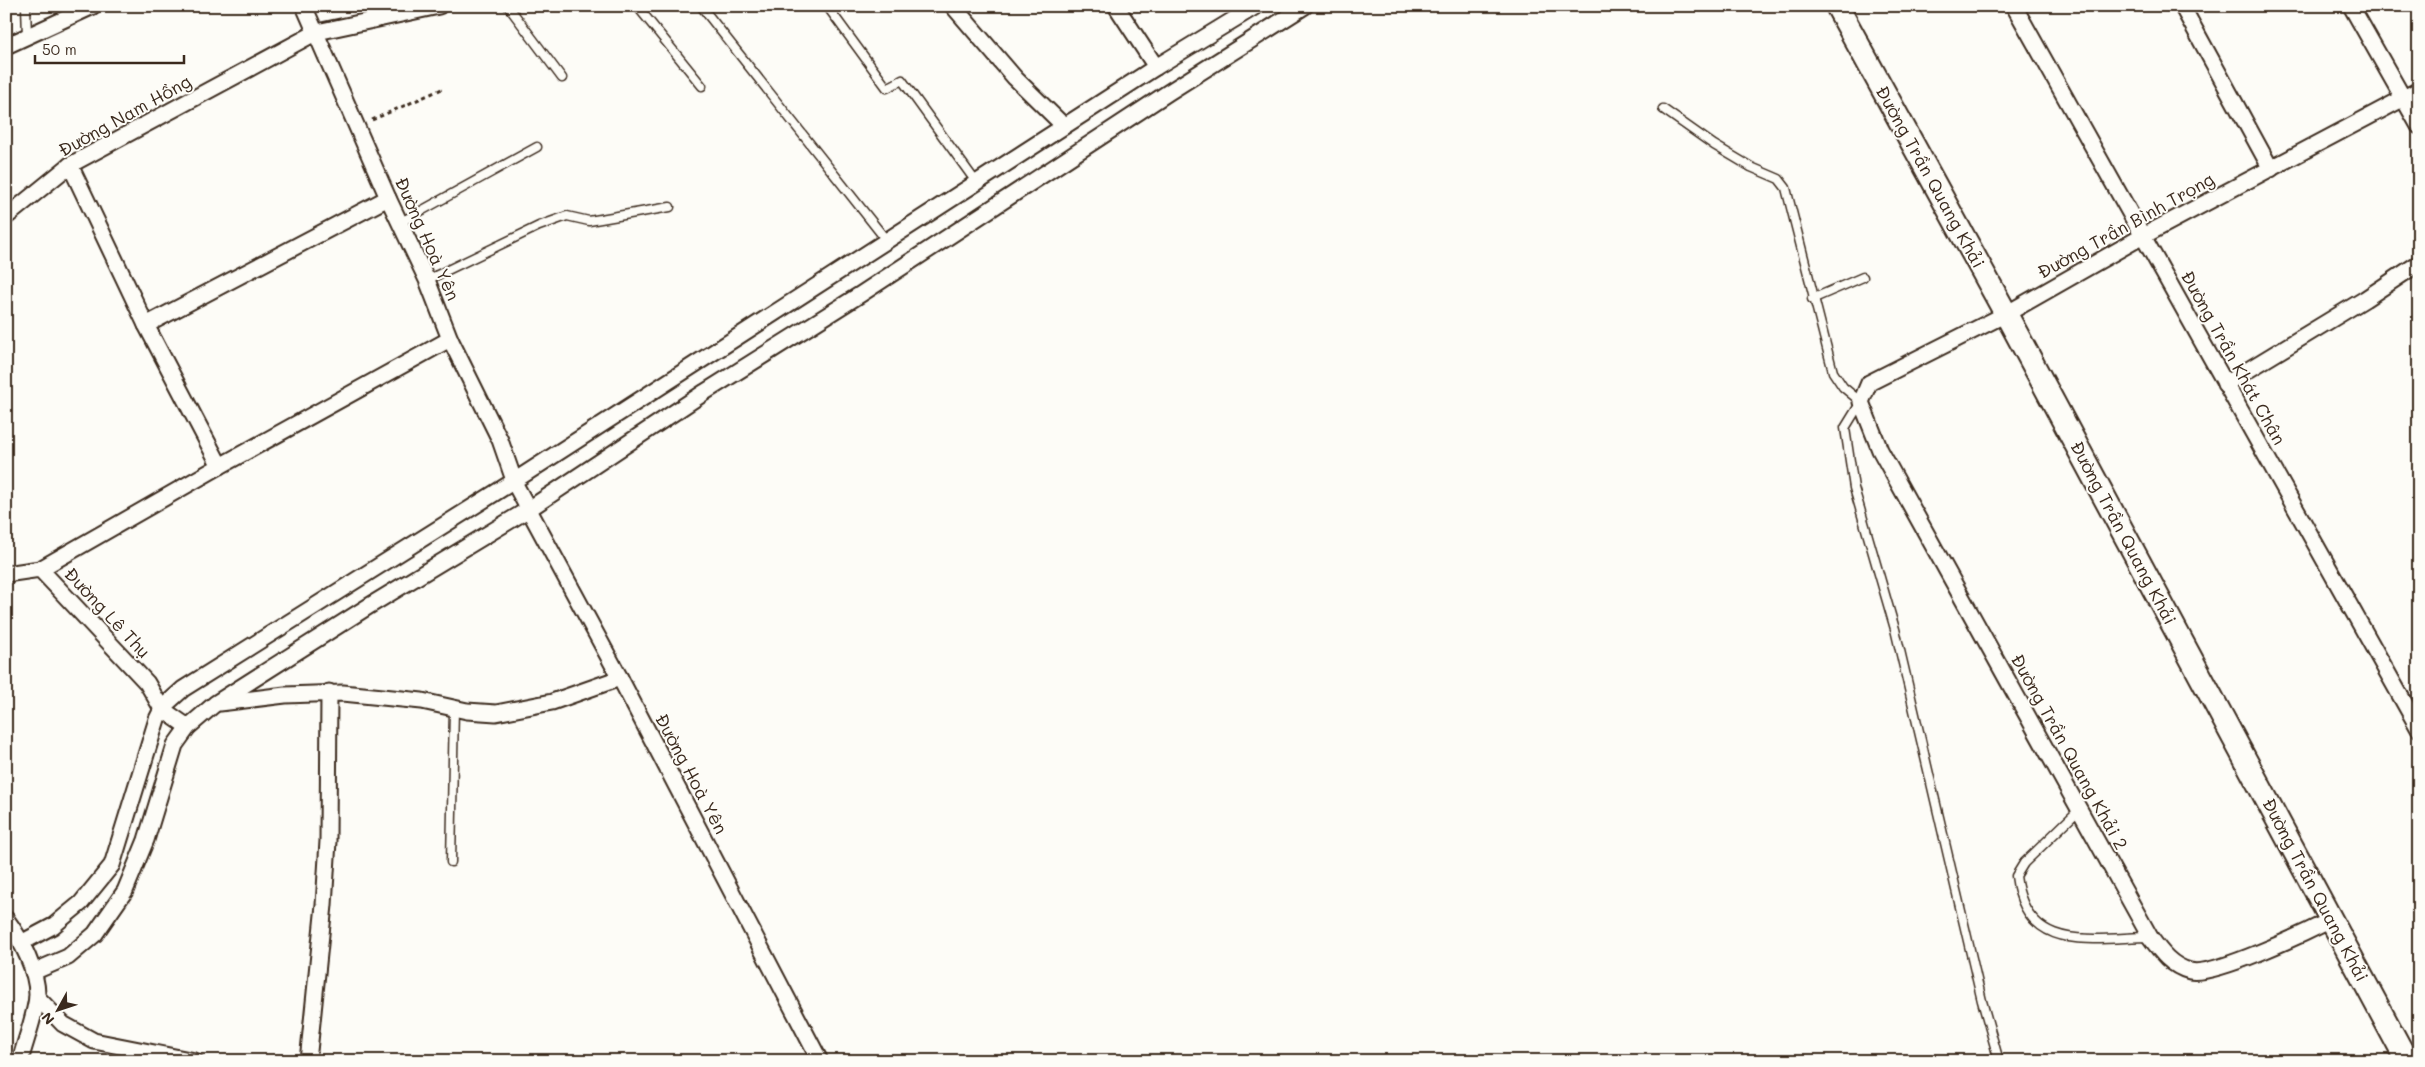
<svg xmlns="http://www.w3.org/2000/svg" width="2425" height="1067" font-family="Mali,sans-serif">
<style>
.lines{fill:none;stroke-linecap:round;stroke-linejoin:round}
.service-casing{stroke:#3b2a1e;stroke-width:11}
.minor-casing{stroke:#3b2a1e;stroke-width:19}
.secondary-casing{stroke:#3b2a1e;stroke-width:26}
.path{stroke:#3b2a1e;stroke-width:3;stroke-dasharray:4 4;stroke-linecap:butt}
.service{stroke:#fdfcf7;stroke-width:8}
.minor{stroke:#fdfcf7;stroke-width:15}
.secondary{stroke:#fdfcf7;stroke-width:22}
.labels{text-anchor:middle;stroke-width:4;stroke-linejoin:round;paint-order:stroke}
.street-label{font-size:18px;fill:#3b2a1e;stroke:#fdfcf7}
</style>
<rect width="100%" height="100%" fill="#fdfcf7"/>
<filter id="ink" filterUnits="userSpaceOnUse"><feTurbulence type="fractalNoise" baseFrequency=".02" numOctaves="2"/><feDisplacementMap in="SourceGraphic" scale="10" xChannelSelector="R" yChannelSelector="G"/><feConvolveMatrix kernelMatrix="1 2 1 2 8 2 1 2 1" color-interpolation-filters="sRGB"/></filter>
<g filter="url(#ink)">
<g class="lines">
<g class="service-casing">
<g id="service">
<path d="M26,6L27,36"/>
<path d="M508,6L562,78"/>
<path d="M637,6L702,86"/>
<path d="M701,6L887,241"/>
<path d="M827,6L887,88L902,80L976,182"/>
<path d="M1663,109L1714,145L1751,167L1779,179L1786,188L1833,372L1843,387L1861,402L1845,428L1854,488L1895,629L1982,1001L1999,1061"/>
<path d="M401,222L537,147"/>
<path d="M427,280L539,226L567,216L589,221L670,207"/>
<path d="M1812,299L1863,277"/>
<path d="M2079,810L2024,863L2016,876C2026,954 2090,938 2150,937"/>
<path d="M451,862L454,708"/>
</g>
</g>
<g class="minor-casing">
<g id="minor">
<path d="M304,6L388,198L427,280L450,339L500,440L516,486L620,678L820,1061"/>
<path d="M953,6L1015,78L1064,126"/>
<path d="M1116,6L1156,67"/>
<path d="M2014,6L2419,729"/>
<path d="M2182,6L2271,169"/>
<path d="M2351,6L2419,126"/>
<path d="M6,46L93,6"/>
<path d="M70,165L146,325L220,466"/>
<path d="M6,217L70,165L317,32L439,6"/>
<path d="M146,325L388,198"/>
<path d="M2225,384L2365,299L2419,263"/>
<path d="M40,569L220,466L450,339"/>
<path d="M6,574L40,569L147,683L162,709L188,727"/>
<path d="M220,703L285,695L343,693L422,701L467,711L496,713L552,702L620,678"/>
<path d="M6,919C21,939 38,972 37,997C35,1016 25,1042 20,1061"/>
<path d="M2331,920C2307,932 2213,977 2190,971C2171,966 2161,952 2150,937L1880,450L1861,402L1869,383L2006,314L2143,236L2419,90"/>
<path d="M21,943L53,926L81,903L112,865L157,719L163,707L183,689L514,481L1156,67L1256,6"/>
<path d="M33,972L68,957L95,934L125,891L146,840L175,745L188,727L216,703L369,606L529,509L705,392L861,294L1169,92L1305,6"/>
<path d="M37,997L63,1024L94,1041L195,1061"/>
<path d="M308,1061L324,905L328,841L329,692"/>
</g>
</g>
<g class="secondary-casing">
<path id="secondary" d="M1837,6L2006,314L2407,1061"/>
</g>
<path class="path" d="M372,120L444,88"/>
<use href="#service" class="service"/>
<use href="#minor" class="minor"/>
<use href="#secondary" class="secondary"/>
</g>
</g>
<g class="labels">
<g class="street-label">
<text transform="translate(125 116) rotate(-29)" y="6">Đường Nam Hồng</text>
<text transform="translate(1930 177) rotate(61)" y="6">Đường Trần Quang Khải</text>
<text transform="translate(2126 226) rotate(-29)" y="6">Đường Trần Bình Trọng</text>
<text transform="translate(427 239) rotate(66)" y="6">Đường Hoà Yên</text>
<text transform="translate(2233 358) rotate(61)" y="6">Đường Trần Khát Chân</text>
<text transform="translate(2123 533) rotate(62)" y="6">Đường Trần Quang Khải</text>
<text transform="translate(107 613) rotate(47)" y="6">Đường Lê Thụ</text>
<text transform="translate(2069 752) rotate(61)" y="6">Đường Trần Quang Khải 2</text>
<text transform="translate(691 774) rotate(62)" y="6">Đường Hoà Yên</text>
<text transform="translate(2315 890) rotate(62)" y="6">Đường Trần Quang Khải</text>
</g>
</g>
<rect width="2425" height="1067" fill="none" stroke="#fdfcf7" stroke-width="25"/>
<rect x="12" y="12" width="2400" height="1042" fill="none" stroke="#3b2a1e" stroke-width="2" filter="url(#ink)"/>
<g transform="translate(58 1010) rotate(230)" stroke="#fdfcf7" stroke-width="4" paint-order="stroke">
<path d="M0-4L9 19L0 12L-9 19Z" fill="#3b2a1e"/>
<text y="-8" font-size="14" font-weight="bold" text-anchor="middle" fill="#3b2a1e">N</text>
</g>
<path d="M35 55v8h149v-8" fill="none" stroke="#3b2a1e" stroke-width="2.5"/>
<text x="42" y="55" font-size="15" fill="#3b2a1e" stroke="#fdfcf7" stroke-width="4" paint-order="stroke">50 m</text>
</svg>
